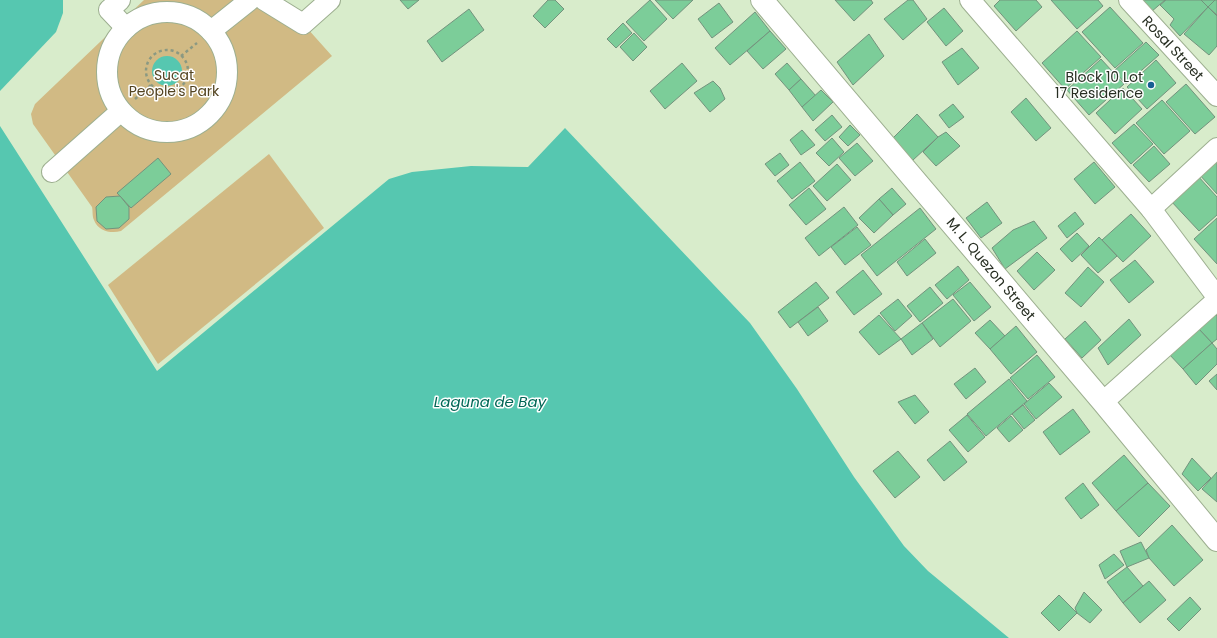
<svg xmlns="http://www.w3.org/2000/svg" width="1217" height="638" font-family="Poppins,sans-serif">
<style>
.green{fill:#d1ba84}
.water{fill:#56c7b0}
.building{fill:#7ccd99;stroke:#73937d}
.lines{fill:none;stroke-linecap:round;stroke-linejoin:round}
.minor-casing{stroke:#9daf90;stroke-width:22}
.major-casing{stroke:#9daf90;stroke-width:24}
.path{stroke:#8b9982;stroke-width:2.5;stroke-dasharray:3 3;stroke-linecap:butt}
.minor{stroke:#fff;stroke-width:20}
.major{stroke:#fff;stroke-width:22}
.poi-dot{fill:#175f93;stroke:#fff;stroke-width:1.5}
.labels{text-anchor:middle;stroke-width:3;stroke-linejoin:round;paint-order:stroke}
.street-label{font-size:14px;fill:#272e22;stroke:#fff}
.park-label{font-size:14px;fill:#534421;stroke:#fff}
.poi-label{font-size:14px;fill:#272e22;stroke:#fff;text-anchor:end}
.water-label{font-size:15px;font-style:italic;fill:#036656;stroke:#fff}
</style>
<rect width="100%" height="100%" fill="#d8eccb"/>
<g class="green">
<path d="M144,0H282L332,56L121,231C111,234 98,231 94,220C92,216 93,211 92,207L33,124L31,114L35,104Z"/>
<path d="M269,154L324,228L158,364L108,285Z"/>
</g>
<g class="water">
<path d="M0,0H63V13L56,32L0,91Z"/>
<circle cx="167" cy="71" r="15"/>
<path d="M0,126L157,371L389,179L412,172L471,166L528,167L565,128L750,323L797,389L854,477L904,546L928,571L1009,638H0Z"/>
</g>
<g class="building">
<path d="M400,0H419L408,9Z"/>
<path d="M548,0H555L564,9L545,28L533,16Z"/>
<path d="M650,0L667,19L644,41L626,22Z"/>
<path d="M655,0H693L673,19Z"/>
<path d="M835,0H871L873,3L854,21Z"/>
<path d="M908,0H913L927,19L903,40L884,19Z"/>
<path d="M1000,0H1036L1042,7L1016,31L994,6Z"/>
<path d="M1051,0H1098L1103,6L1077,29Z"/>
<path d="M1140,0H1165L1151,12Z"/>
<path d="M1166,0H1201L1208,7L1180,36L1170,25L1174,19L1160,5Z"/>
<path d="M1201,0H1215L1208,7Z"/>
<path d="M1215,0H1217V15L1208,7Z"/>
<path d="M719,3L733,22L712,38L698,19Z"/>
<path d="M1110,7L1143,43L1115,68L1082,32Z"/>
<path d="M1208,7L1217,16V46L1209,55L1184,34Z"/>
<path d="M944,8L963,31L946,46L927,22Z"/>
<path d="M469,9L484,30L442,62L427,41Z"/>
<path d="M755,12L770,31L730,65L715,48Z"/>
<path d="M623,23L632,33L616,48L607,39Z"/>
<path d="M770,31L786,49L763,69L747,51Z"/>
<path d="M1077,31L1101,57L1065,89L1042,63Z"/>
<path d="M634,33L647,47L633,61L620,47Z"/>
<path d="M869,34L884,56L853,85L837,62Z"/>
<path d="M1146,42L1159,55L1126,84L1114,71Z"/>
<path d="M962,48L979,68L958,85L942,62Z"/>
<path d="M1101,59L1124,84L1089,115L1067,90Z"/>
<path d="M1156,60L1176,83L1147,109L1127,87Z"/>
<path d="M682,63L697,81L665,109L650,91Z"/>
<path d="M787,63L801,79L789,90L775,74Z"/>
<path d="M801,79L816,96L802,107L789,90Z"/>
<path d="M713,81L720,88L725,99L710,112L694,93Z"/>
<path d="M1186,84L1215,117L1195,134L1166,102Z"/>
<path d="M1123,88L1142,109L1115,134L1096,113Z"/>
<path d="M821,90L833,102L813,121L802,107Z"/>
<path d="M1026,98L1051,128L1036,141L1011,112Z"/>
<path d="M1162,100L1190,131L1164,154L1136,123Z"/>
<path d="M953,104L964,117L949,128L939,115Z"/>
<path d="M917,114L938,137L913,160L892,139Z"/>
<path d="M832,115L842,127L825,141L815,130Z"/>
<path d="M1134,124L1153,144L1131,164L1112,143Z"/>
<path d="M850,125L860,135L848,146L839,137Z"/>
<path d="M802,130L815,145L801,155L790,140Z"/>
<path d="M946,132L960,146L936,166L923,152L938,137Z"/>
<path d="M832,138L844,152L829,166L816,153Z"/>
<path d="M857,143L873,161L855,176L839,158Z"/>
<path d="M1154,146L1170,164L1149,182L1133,165Z"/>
<path d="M780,153L789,165L775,176L765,164Z"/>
<path d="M1217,155V194L1198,173Z"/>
<path d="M158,158L171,174L131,208L117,193Z"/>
<path d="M800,162L815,181L792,199L777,181Z"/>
<path d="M1094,162L1115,187L1095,204L1074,179Z"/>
<path d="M837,164L851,180L827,201L813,186Z"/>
<path d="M1197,175L1217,197V215L1199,231L1170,200Z"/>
<path d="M809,188L826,209L806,225L789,205Z"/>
<path d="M892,188L906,204L893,215L879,199Z"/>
<path d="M120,196L129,207V219L119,228L106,229L97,221L96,207L106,197Z"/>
<path d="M879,199L893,215L874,233L859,218Z"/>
<path d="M987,202L1002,223L981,238L966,218Z"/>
<path d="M844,207L858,225L819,256L805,238Z"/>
<path d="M920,208L936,229L877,276L861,255Z"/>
<path d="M1075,212L1084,224L1067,238L1058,226Z"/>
<path d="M1131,214L1151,236L1123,262L1102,240Z"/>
<path d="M1217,218V264L1194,239Z"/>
<path d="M1034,221L1047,238L1005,269L992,248L1013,230Z"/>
<path d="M857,227L871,245L845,265L831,247Z"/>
<path d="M1077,233L1089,246L1072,262L1060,249Z"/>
<path d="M1099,237L1117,256L1098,273L1081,255Z"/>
<path d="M925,239L936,253L907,276L897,262Z"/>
<path d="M1037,252L1055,270L1034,290L1017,271Z"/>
<path d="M1135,260L1154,282L1129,303L1110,280Z"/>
<path d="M958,266L969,280L947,299L935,285Z"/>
<path d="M1088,267L1104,282L1081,307L1065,293Z"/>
<path d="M863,270L882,294L854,315L836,292Z"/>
<path d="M816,282L829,298L790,328L778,312Z"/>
<path d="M970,282L991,307L974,321L953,295Z"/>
<path d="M930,287L943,303L920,322L907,306Z"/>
<path d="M898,299L912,316L895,331L880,313Z"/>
<path d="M953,299L971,321L940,347L922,323Z"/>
<path d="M818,307L828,321L808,336L798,322Z"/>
<path d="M1210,308L1217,316V339L1212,343L1197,327Z"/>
<path d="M879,315L901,339L879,355L859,332Z"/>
<path d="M1129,319L1141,335L1108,365L1098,348Z"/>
<path d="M990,320L1005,336L990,349L975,333Z"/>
<path d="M1085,321L1101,340L1082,358L1065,339Z"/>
<path d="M922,323L933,339L912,355L901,339Z"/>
<path d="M1016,326L1037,352L1011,374L990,349Z"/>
<path d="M1197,327L1212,343L1183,369L1168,353Z"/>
<path d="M1212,343L1217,349V364L1196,385L1183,369Z"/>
<path d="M1037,355L1055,377L1028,399L1010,378Z"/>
<path d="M975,368L986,382L966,399L954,384Z"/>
<path d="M1217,374V390L1209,381Z"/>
<path d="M1009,379L1027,401L986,436L967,414Z"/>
<path d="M1049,383L1062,397L1036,419L1024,404Z"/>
<path d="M915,395L929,412L915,424L898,402Z"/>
<path d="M1023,405L1035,420L1024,429L1012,414Z"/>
<path d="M1073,409L1090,432L1060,455L1043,432Z"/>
<path d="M967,415L985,437L968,452L949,430Z"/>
<path d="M1011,416L1023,430L1009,442L997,428Z"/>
<path d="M950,441L967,462L944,481L927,460Z"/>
<path d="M898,451L920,477L895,498L873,471Z"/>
<path d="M1124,455L1148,483L1116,511L1092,483Z"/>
<path d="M1192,458L1211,478L1198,491L1182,474Z"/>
<path d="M1217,472V502L1202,489Z"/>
<path d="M1083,483L1099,505L1081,519L1065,498Z"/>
<path d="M1148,483L1170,506L1139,537L1116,511Z"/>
<path d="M1172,525L1203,560L1174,586L1149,558L1146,550Z"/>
<path d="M1141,542L1149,558L1127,567L1120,551Z"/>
<path d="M1114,554L1124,565L1105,579L1099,565Z"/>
<path d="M1127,567L1143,586L1123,603L1107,582Z"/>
<path d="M1149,581L1166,600L1140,623L1123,603Z"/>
<path d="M1084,592L1102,610L1090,623L1077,613L1075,608Z"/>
<path d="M1059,595L1077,613L1059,631L1041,613Z"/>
<path d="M1190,597L1201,609L1179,631L1167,619Z"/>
</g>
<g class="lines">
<g class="minor-casing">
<g id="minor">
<path d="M120,0L109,10L126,28"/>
<path d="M264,0L303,24L330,0"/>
<path d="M970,0L1151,209L1217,297"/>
<path d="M1129,0L1217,96"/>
<circle cx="167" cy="72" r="60"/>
<path d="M211,31L250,0"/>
<path d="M52,172L121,111"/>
<path d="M1151,209L1217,148"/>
<path d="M1103,402L1217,300"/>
</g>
</g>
<g class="major-casing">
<path id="major" d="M762,0L1103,402L1217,540"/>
</g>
<g class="path">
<circle cx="167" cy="71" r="21"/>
<path d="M181,56L197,43"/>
<path d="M135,99L151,85"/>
</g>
<use href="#minor" class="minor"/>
<use href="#major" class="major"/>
</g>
<circle class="poi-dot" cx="1151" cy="85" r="4"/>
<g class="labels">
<g class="street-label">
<text transform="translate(1173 48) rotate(47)" y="5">Rosal Street</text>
<text transform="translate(991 269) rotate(50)" y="5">M. L. Quezon Street</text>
</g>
<g class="park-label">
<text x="174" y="80">Sucat<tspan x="174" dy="16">People's Park</tspan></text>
</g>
<g class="poi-label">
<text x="1143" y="82">Block 10 Lot<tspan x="1143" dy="16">17 Residence</tspan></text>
</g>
<g class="water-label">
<text x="490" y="407">Laguna de Bay</text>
</g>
</g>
</svg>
